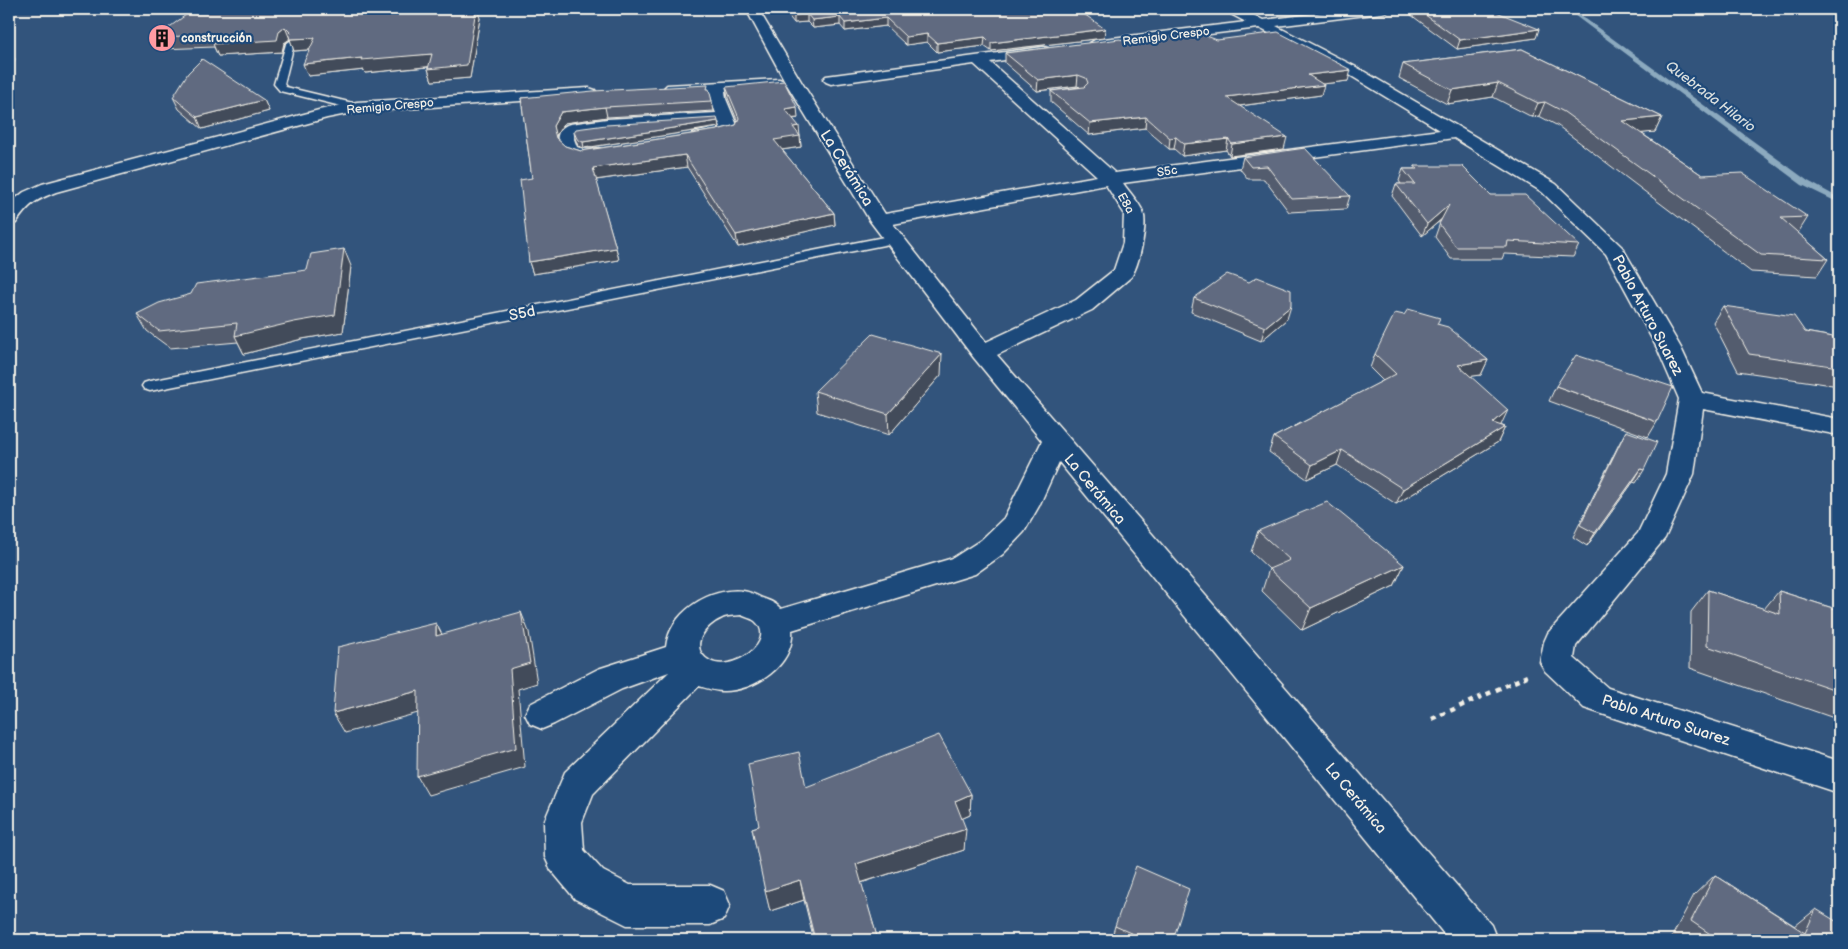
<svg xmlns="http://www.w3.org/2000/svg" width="1848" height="949" font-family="'Balsamiq Sans',sans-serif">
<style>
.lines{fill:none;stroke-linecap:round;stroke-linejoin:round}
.stream{fill:#8caabf;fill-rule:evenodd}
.lane-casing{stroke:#f4f1e8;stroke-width:3}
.street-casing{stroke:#f4f1e8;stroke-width:3}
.path{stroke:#f4f1e8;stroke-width:4.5;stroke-dasharray:5 5;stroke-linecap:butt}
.lane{fill:#1f4a7a;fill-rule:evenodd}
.street{fill:#1f4a7a;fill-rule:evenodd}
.wall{fill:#535c6e;stroke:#f4f1e8}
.shaded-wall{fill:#434b5a;stroke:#f4f1e8}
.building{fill:#606b80;stroke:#f4f1e8}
.labels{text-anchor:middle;stroke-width:4.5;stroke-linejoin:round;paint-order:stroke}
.far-street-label{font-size:12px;fill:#f4f1e8;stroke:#1f4a7a}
.far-poi-label{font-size:12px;font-weight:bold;fill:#f4f1e8;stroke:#1f4a7a;text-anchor:start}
.far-water-label{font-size:14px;font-style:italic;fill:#dadfde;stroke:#1f4a7a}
.street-label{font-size:15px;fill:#f4f1e8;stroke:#1f4a7a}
</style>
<rect width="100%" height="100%" fill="#32547c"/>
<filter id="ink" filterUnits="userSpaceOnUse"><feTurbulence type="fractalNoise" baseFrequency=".02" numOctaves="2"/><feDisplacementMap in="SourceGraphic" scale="10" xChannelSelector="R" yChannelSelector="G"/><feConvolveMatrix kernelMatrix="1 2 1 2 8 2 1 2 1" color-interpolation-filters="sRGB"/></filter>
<g filter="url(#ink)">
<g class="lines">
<path class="stream" d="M1566,9H1572L1808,181L1839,198V203L1802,185Z"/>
<g class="lane-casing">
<g id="lane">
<path d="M1827,9H1839V13L1828,11Z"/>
<path d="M290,41L294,44L284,84L286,87L361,105V109L357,110L280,91L274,84L286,44Z"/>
<path d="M894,235L899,236L900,239L899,242L150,391L144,389L142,386L144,383L150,381Z"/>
</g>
</g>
<g class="street-casing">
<g id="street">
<path d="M746,9H758L802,83L885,214L1097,176L974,64L831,84L826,82L823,79L826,76L1043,47L1048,48L1050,51L1048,54L1043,55L990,62L1115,173L1440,130L1348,74L1259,28L1095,48L1088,44L1095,40L1246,22L1227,12L1226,9H1242L1263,20L1352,9H1388L1387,12L1382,13L1276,26L1358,68L1556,184L1622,247L1681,348L1702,393L1839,419V435L1703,409L1694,474L1665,538L1576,646L1574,658L1608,688L1839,761V793L1584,708L1545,671L1540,662L1544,642L1548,633L1638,533L1666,474L1679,399L1657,348L1606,254L1542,192L1454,138L1123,183C1129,192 1139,202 1143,212C1148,225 1139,266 1131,277L1092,310L997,355L1491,925L1497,940H1449L1059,462L1039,506L1024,532L1003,554L975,574L792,630C795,665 754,692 722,691C715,691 706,688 699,686L593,794L582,822L584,850L603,871L630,885H710L724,891L730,905L724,919L710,925H627L575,899L551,870L545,857L544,822L565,772L669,672L622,689L554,724L542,729L530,724L525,714L530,704L598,669L666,647C670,612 710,587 743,591C750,592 756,595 762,598C770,601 776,603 781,609L953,558L981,540L1004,518L1042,441L974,358L870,221L786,83ZM1106,185L1124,213L1123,243L1114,270L1076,300L986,342L893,224ZM741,615C745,617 751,618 755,621C778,642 732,673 710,661C687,648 705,625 722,618C727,615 735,616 741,615Z"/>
<path d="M779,79L784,81L787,84L784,87L725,91L726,99L739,130L737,134L699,142L693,141L691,137L693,133L721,127L719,122L607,129L575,133L574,139L577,147C587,151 597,147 608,149L611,153L608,157L583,160L563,154C555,143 555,128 570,124L607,119L716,113L710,99V91L672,93L667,91L664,88L667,85Z"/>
<path d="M589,88L595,90L597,93L595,96L357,112L327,118L56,192C35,200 28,205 16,223L9,225L10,203L24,192L42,184L319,110L357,102Z"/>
</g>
</g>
<path class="path" d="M1432,719L1527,676"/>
<use href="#lane" class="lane"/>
<use href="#street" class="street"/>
</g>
<g class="wall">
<path d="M381,9L382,14L480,18L470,78L432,81L428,69V67L365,73L364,70L308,76L309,50L294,51L290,39L284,43L282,52L218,56L214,47L161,49L156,37Z"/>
<path d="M783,9H1034L1038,12L1104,38L991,51L984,46L937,52L927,42L906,45L886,26L845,31L840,25L813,28L807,22L794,23Z"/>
<path d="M1403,9H1489L1536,38L1457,49Z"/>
<path d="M1123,40H1217L1348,81L1322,84L1321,95L1240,106L1284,149L1230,156L1226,150L1182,156L1174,149H1169L1145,128L1089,135L1051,102V91L1080,87L1077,86L1037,91L1005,63V53Z"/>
<path d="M1522,49L1662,117L1655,132L1641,133L1702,175L1808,217L1798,233L1828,259L1817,276L1751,272L1558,126L1539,116L1532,117L1493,97L1447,104L1399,78L1403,64Z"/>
<path d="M726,87L798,118L793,119L800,136L801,147L782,150L834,213L835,225L738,247L687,167L596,180L616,248L619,260L533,274L529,262L532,178L521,98L708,89L712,101L714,111L607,117L564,123L556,136V138L565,146L581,151L717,130L736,125L738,122L728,98Z"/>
<path d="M173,97L264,100L269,111L202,129L179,109Z"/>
<path d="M719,127L584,148L578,146L575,138L574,132Z"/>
<path d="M1243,157L1350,196L1346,209L1289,212L1264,179H1248L1240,169Z"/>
<path d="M1415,166L1491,195L1579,245L1573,257L1504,254L1502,259H1451L1435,237L1441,220L1422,236L1392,196L1396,184H1401L1399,181L1403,169H1414Z"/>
<path d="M351,266L343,332L302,339L244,354L238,342L170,348L147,331L137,314Z"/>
<path d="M1194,298L1287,319L1261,341L1191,312Z"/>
<path d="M1723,306L1805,332L1839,338V386L1738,371L1713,322Z"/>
<path d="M1438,324L1488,360L1481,375L1471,376L1501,425H1500L1505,427L1498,442L1396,504L1337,465L1307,479L1269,452L1274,437L1383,381L1370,368L1375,354Z"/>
<path d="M941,375L889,435L817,412L815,391Z"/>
<path d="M1556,386L1657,422L1648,437L1549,401Z"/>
<path d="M1626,431L1644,470L1636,483L1633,482L1587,546L1573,537L1619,444Z"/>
<path d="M1258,531L1404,565L1394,586L1302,630L1262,591L1269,569L1251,552Z"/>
<path d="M1708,590L1764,609L1779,591L1839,610V718L1836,717L1834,718L1690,668L1691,612Z"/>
<path d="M806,787L971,794L970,815L961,819L964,850L861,883L878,940H814L804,900L770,911L752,828L759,826Z"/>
<path d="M1715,875L1795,926L1816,909L1839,940H1670L1694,895Z"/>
<path d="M1115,926L1173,940H1111Z"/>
</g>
<g class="shaded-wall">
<path d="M377,9H381L383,15L376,14Z"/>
<path d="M476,9H477L480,18L470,78L432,81L428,69Z"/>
<path d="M807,14V22L794,23V15Z"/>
<path d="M840,17V25L813,28L812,20Z"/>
<path d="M886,18V26L845,31V23Z"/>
<path d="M285,27L290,39L315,38L319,49L294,51L290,39L284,43L282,52L218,56L213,44L279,32Z"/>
<path d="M1105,29L1104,38L991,51V43Z"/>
<path d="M1539,29L1536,38L1457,49L1460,40Z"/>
<path d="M927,34V42L906,45V37Z"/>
<path d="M985,37L984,46L937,52V43Z"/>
<path d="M9,49L15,59L9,74Z"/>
<path d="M432,54L435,66L365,73L364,70L308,76L303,64L362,58Z"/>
<path d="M1351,70L1348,81L1306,86L1308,75Z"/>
<path d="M1078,75L1077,86L1037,91L1038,80Z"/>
<path d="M1498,83L1493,97L1447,104L1452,90Z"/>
<path d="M1324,85L1321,95L1224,108L1226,97Z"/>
<path d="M264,100L269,111L202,129L197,117Z"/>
<path d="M1545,102L1539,116L1532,117L1538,103Z"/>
<path d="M605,107L607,117L564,123L555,137L553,126L561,112Z"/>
<path d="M797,107L798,118L786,119L785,109Z"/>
<path d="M1146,117L1145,128L1089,135L1090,123Z"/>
<path d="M1662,117L1655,132L1616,136L1623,121Z"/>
<path d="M718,121L719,127L584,148L583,142Z"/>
<path d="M799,126L801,147L775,151L774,140L793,127Z"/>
<path d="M1176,137L1174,149H1169L1170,138Z"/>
<path d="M1287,137L1284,149L1230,156L1232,144Z"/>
<path d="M1228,139L1226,150L1182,156L1184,144Z"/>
<path d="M685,155L687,167L595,180L593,168Z"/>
<path d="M1449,205L1444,217L1422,236L1427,224Z"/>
<path d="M834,213L835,225L738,247L736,235Z"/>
<path d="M616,248L619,260L533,274L529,262Z"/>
<path d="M344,249L351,266L343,332L302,339L244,354L235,336Z"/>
<path d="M1291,306L1287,319L1261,341L1265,327Z"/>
<path d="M942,354L941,375L889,435L888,414Z"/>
<path d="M1488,360L1481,375L1452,379L1458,365Z"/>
<path d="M1508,410L1501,425L1486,437L1493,423Z"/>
<path d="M1505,427L1498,442L1396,504L1403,489Z"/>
<path d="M1342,450L1337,465L1307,479L1312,465Z"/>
<path d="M1641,469L1633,482L1587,546L1595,533Z"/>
<path d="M1404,565L1394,586L1302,630L1311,608Z"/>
<path d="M521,612L529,632L537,683L518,689L525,767L428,795L417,776L510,669Z"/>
<path d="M436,623L446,642L436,636Z"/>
<path d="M418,691L429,710L345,733L333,713Z"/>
<path d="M971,794L970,815L954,822L955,801Z"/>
<path d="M966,829L964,850L857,884L856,864Z"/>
<path d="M800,880L804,900L770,911L765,891Z"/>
</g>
<g class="building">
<path d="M194,9H312H311H377L376,14L449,9H476L467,65L428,69L432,54L361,60L362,58L303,64L315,38L289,39L291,33L285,27L279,32L277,40L213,44L221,35L156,37Z"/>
<path d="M788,9H1034L1038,12L1067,9H1077L1105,29L991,43L985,37L937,43L927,34L906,37L886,18L845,23L840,17L812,20L807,14L794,15Z"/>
<path d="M1417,9H1489L1539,29L1460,40Z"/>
<path d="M1278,32L1351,70L1308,75L1324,85L1226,97L1287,137L1232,144L1228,139L1184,144L1176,137L1170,138L1146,117L1090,123L1051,91L1084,87L1088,83L1086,78L1078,75L1038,80L1005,53L1120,39L1123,40L1204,35L1217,40Z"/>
<path d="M1522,49L1662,117L1623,121L1702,175L1742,173L1808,217L1781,218L1828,259L1761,255L1564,112L1545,102L1538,103L1498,83L1452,90L1403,64Z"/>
<path d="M202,59L264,100L197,117L173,97L188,73Z"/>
<path d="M784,81L797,107L785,109L799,126L793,127L800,136L774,140L834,213L736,235L685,155L593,168L616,248L529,262L520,180L532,178L521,98L593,91L708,85L707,89H709L712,101L605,107L561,112L553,126L556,138L565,146L581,151L717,130L736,125L739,118L726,87Z"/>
<path d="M717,118L718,121L583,142L577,139L574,132L576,129L606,125Z"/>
<path d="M1305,148L1350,196L1292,199L1267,166L1251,167L1243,157Z"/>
<path d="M1415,166H1462L1491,195H1525L1579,245L1508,241L1507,247H1456L1439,224L1449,205L1427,224L1396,184H1415L1403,169H1417Z"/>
<path d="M344,249L335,315L294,322L235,336L237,323L159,331L137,314L159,303L191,294L196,284L307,270L311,254Z"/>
<path d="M1227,274L1249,282L1257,277L1291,290V306L1265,327L1194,298Z"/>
<path d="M1723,306L1794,316L1805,332L1839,338V367L1749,354Z"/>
<path d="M1408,309L1440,318L1437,324L1448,327L1488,360L1458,365L1508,410L1493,423L1505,427L1403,489L1342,450L1312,465L1274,437L1396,374L1375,354L1395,313L1404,315Z"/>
<path d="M873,334L942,354L888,414L815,391Z"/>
<path d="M1576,355L1673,387L1657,422L1556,386Z"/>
<path d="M1626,431L1657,442L1644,470L1641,469L1595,533L1580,525Z"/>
<path d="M1327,502L1404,565L1311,608L1269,569L1290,560L1258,531Z"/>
<path d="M1708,590L1780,614L1779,591L1839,610V691L1707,646Z"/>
<path d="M521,612L530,663L510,669L516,748L417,776L418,691L333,713L338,647L436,623V636Z"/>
<path d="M939,735L971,794L955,801L966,829L856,864L878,940H815L800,880L765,891L752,828L759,826L748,764L799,752L806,787Z"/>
<path d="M1136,866L1189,889L1173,940H1146L1115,926Z"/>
<path d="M1715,875L1805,933L1816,909L1839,923V940H1719L1691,921Z"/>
</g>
</g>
<defs>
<g id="building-disc" transform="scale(1.4375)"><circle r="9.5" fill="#ff9aa2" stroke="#1f4a7a"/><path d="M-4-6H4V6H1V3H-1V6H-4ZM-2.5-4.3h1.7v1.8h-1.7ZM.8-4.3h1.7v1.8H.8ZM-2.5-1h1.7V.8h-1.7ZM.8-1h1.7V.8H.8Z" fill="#111"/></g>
</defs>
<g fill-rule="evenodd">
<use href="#building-disc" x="162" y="38"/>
</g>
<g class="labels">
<g class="far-street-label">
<text transform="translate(1166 36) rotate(-7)" y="4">Remigio Crespo</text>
<text transform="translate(390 106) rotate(-5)" y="4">Remigio Crespo</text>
<text transform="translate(1167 171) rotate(-8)" y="4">S5c</text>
<text transform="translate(1126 203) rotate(61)" y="4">E8a</text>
</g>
<g class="far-poi-label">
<text x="181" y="42">construcción</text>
</g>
<g class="far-water-label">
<text transform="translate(1711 96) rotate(37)" y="5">Quebrada Hilario</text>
</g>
<g class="street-label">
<text transform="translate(847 168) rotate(58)" y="5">La Cerámica</text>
<text transform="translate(522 313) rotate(-11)" y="5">S5d</text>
<text transform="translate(1648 315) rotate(62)" y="5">Pablo Arturo Suarez</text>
<text transform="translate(1095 489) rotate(50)" y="5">La Cerámica</text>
<text transform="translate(1666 720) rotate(18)" y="5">Pablo Arturo Suarez</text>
<text transform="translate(1356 798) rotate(50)" y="5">La Cerámica</text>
</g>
</g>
<rect width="1848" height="949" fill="none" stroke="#1f4a7a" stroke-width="30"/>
<rect x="15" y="15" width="1818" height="919" fill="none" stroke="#f4f1e8" stroke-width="2" filter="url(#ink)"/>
</svg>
